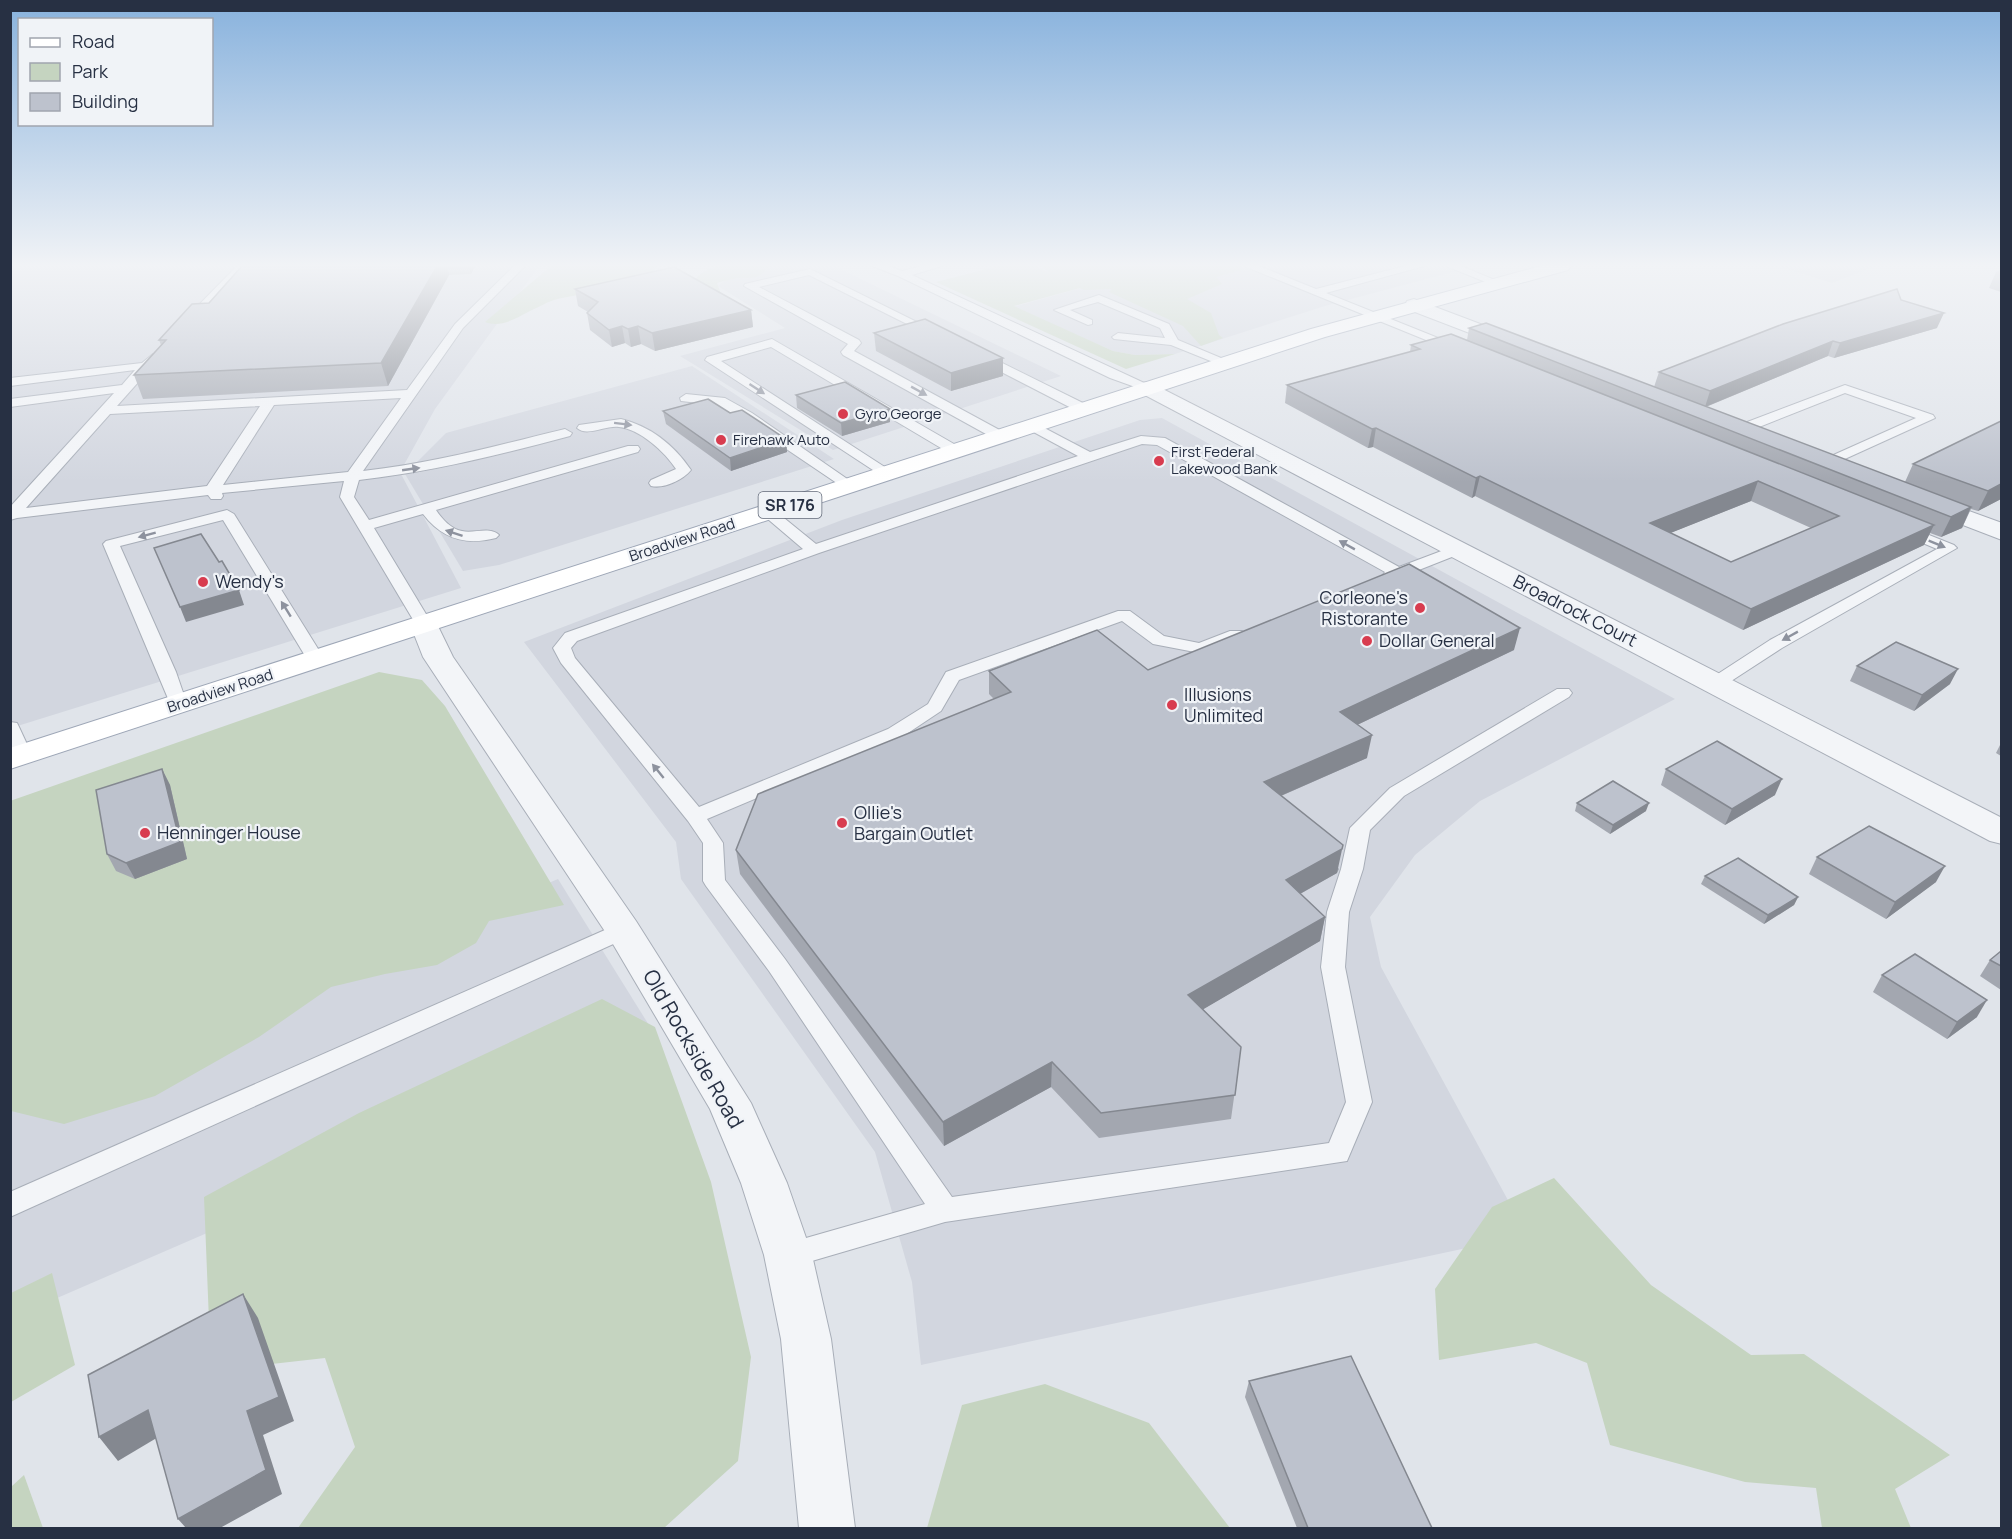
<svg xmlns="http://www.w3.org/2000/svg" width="2012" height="1539" font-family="Manrope,sans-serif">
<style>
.built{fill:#d2d6df}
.green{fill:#c5d4c0}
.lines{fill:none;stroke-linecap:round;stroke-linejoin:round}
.service-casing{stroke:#a8aeb8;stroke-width:2}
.minor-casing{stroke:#a8aeb8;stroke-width:2}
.primary-casing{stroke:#9ea7b7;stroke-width:2}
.service{fill:#f3f5f8;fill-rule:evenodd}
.minor{fill:#f3f5f8;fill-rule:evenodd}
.primary{fill:#fff;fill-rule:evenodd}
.wall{fill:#a3a7b0;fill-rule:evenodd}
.shaded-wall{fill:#848890}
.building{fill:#bdc2cd;stroke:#848890;stroke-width:1.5;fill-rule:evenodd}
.oneway{fill:#8d929e}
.poi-dot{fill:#d83c4f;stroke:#f0f3f7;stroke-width:2}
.labels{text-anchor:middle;stroke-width:4.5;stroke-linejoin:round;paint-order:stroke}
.far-poi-label{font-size:15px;fill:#273043;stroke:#f0f3f7;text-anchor:start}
.far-street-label{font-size:15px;fill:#273043;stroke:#f0f3f7}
.shield{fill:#f0f3f7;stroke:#636a79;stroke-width:1.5}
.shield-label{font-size:16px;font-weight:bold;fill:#273043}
.poi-label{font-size:18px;fill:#273043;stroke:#f0f3f7;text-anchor:start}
.street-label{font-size:18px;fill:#273043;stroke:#f0f3f7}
.near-street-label{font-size:21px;fill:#273043;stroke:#f0f3f7}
</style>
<rect width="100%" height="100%" fill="#e0e4ea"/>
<g class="built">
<path d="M11,266H539L435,409L400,472L461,588L11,728Z"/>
<path d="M767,266H834L1061,376L833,450L680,356L785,328L718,286L737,271Z"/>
<path d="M1232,266H1475L1325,306L1175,354L1135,355L1113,351L1013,307L1099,283Z"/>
<path d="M1778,266H1876L1832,283Z"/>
<path d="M692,366L834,459L499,565L463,571L405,474L446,433Z"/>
<path d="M1162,418L1675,699L1480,801L1415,855L1370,917L1381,967L1527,1235L921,1365L912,1282L875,1152L681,879L676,842L524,642L842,520L1140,420Z"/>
<path d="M558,879L657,1038L11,1318V1111Z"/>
</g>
<g class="green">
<path d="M551,266H658C638,290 583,292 554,300C545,303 537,308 528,312C515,319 500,328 485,322Z"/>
<path d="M769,266C758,281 753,277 737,278C731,279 723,281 717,283L721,294L693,283C707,258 745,266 769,266Z"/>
<path d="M998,266H1035L1048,272L1040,266H1239L1242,270L1216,277L1222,284L1187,299L1211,313L1219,335L1223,338L1201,346L1183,326L1109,292L1112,289L1084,290L1080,288L1014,306L1113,351L1135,355L1175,354L1126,369L936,282Z"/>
<path d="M379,672L422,680L445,706L564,905L489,921L476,943L437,965L385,974L331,987L259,1037L155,1096L64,1124L11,1111L10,801Z"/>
<path d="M602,999L655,1027L711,1182L751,1357L738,1461L664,1528H298L355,1447L325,1358L211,1371L204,1197L359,1113Z"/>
<path d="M1554,1178L1651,1285L1751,1355L1804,1354L1950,1455L1895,1489L1911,1528H1822L1816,1488L1745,1482L1610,1445L1587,1363L1536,1343L1439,1360L1435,1289L1492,1207Z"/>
<path d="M52,1273L75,1365L11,1402V1293Z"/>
<path d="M1045,1384L1149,1423L1230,1528H927L962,1405Z"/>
<path d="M24,1475L43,1528H11V1487Z"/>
</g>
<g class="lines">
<g class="service-casing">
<g id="service">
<path d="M237,266H248L192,324H184V320Z"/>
<path d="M514,266H525L463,328L363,471C435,463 495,446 565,429L572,433L570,436C499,455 431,472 359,480L354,497L369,520L628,446H638L640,449L638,452L436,510C442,519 451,529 462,531C473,534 490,526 499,535L496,538C466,546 442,539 423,514L374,528L432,624L430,628H418L340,497L344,481L222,493L223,496L221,499H211L208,495L17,518L10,520V507L114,393L10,407V399L122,385L135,370L10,386V378L142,363L153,354L157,355V361L117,406L407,390L455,324ZM401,398L348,472L223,485L274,405ZM260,406L207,486L26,508L110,414Z"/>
<path d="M872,266H888L902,271L922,266H942L912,275L1155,388L1149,392L1110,378L898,276Z"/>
<path d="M1244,266H1259L1316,289L1405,266H1424L1326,293L1463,348L1457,352L1453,351Z"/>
<path d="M1446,266H1461L1502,283L1497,286L1493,285Z"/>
<path d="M810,269L943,335L941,337H933L809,275L759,287L859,340L861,343L854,351L1005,433L1007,436L1005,439H995L843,355L841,352L848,344L744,286L745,284Z"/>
<path d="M1099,295L1169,324L1178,340L1233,363L1227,367L1223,366L1171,345L1114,339L1112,337L1118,333L1165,338L1160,328L1098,302L1070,310L1092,320V324L1088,325L1054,310Z"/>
<path d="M772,339L961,448L963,451L956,455L951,454L771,347L721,361L894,473L887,477L882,476L705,360L707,357Z"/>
<path d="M980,352L1089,406L1091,409L1084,413L1079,412L976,359V353Z"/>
<path d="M1845,385L1933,415L1935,418L1825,468L1820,467L1818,464L1820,461L1916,418L1845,393L1744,433L1739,434L1732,430L1734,427Z"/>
<path d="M686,394L725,398L752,413L856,485L849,489L844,488L742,419L717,405L681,401L680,398Z"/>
<path d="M621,419C650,426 674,445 691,470C683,480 664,489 651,486L649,483L651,480L676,469C665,452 640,429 619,427C606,425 587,437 577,428L579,425Z"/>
<path d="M1033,422L1090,452L1141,436L1165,438L1399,567L1452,547H1462L1465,550L1462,553L1396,579H1384L1382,576L1385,572L1157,445L1142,444L819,553L577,641L571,648L575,658L699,807L888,729L928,704L946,672L1118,611H1130L1164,636L1199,643L1230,631H1242L1245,635L1242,639L1200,653L1153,644L1122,621L959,680L941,711L902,737L707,819L723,843L725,880L785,959L952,1197L1329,1143L1346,1102L1321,967L1327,912L1341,869L1350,828L1390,788L1557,689H1569L1572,693L1569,697L1404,796L1370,830L1363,869L1349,912L1345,967L1372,1102L1347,1161L945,1222L788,1268L778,1264L774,1255L778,1246L925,1204L769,971L706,886L703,881V843L688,821L561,663L553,648L565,633L803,549L763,515L761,512L763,509H773L816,544L1078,456L1028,429L1026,426Z"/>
<path d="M227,510L234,514L325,660L322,664H310L223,520L120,546L176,672L187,704L184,708H172L103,544L106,541Z"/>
<path d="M1904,525L1954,545L1957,548L1782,648L1722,687H1710L1707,683L1710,679L1770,640L1937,549L1899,533L1896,530Z"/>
<path d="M10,722L17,723L19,727L32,755L29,759H15L12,755Z"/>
<path d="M623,922L631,924L634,930L631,936L10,1217V1192Z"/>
</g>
</g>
<g class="minor-casing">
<g id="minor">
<path d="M1414,299L1520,339L1523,343L1520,347H1506L1407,309L1405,305L1407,301Z"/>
<path d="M1149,382L2002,818V844L1990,841L1141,393L1138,388L1141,383Z"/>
<path d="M1925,495L2002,523V540L1916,507L1913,502L1916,497Z"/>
<path d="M424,615L434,618L453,657L636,921L751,1103L787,1183L812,1255L831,1339L855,1528H799L781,1339L764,1255L741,1183L710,1109L610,939L423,657L410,624L414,618Z"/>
</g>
</g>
<g class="primary-casing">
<path id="primary" d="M1541,266H1571L1568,270L1325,337L10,769V748L1311,329Z"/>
</g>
<use href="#service" class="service"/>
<use href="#minor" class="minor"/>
<use href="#primary" class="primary"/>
</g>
<g class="wall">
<path d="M242,266H475L471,274L449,275L388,386L143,399L134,375L161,345L159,340L209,303Z"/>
<path d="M2001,270V292L1989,288L1996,272Z"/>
<path d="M575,289L751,310L753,327L655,351L641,344L631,347L625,343L612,347L590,330L587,313L588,312L578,306Z"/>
<path d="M1901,300L1937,328L1834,358L1828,356L1706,407L1905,482L1913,464L2001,421V499L1978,511L1971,509L1962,528L1941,537L1930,533L1924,545L1743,630L1475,496L1472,498L1373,447L1368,448L1285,403L1287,385L1410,352L1411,345L1467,340L1469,328L1654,387L1659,372ZM1751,501L1811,528L1731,562L1670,533Z"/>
<path d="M874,333L1003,358V376L951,391L876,351Z"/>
<path d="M796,395L890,409V422L842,436L797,408Z"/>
<path d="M663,411L730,413L786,439L787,452L731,471L666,424Z"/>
<path d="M1514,650L1357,725L1367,758L1281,796L1339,869L1337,873L1300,894L1325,917L1320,941L1203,1009L1241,1047L1231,1119L1099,1138L1051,1087L944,1146L740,874L736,850L994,699L989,694V671L1148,670Z"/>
<path d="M1857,666L1950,684L1914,711L1850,681Z"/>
<path d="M2001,743V756L1996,753Z"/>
<path d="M162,769L170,785L187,859L135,879L116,871L107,854Z"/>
<path d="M1666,769L1775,795L1725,825L1661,785Z"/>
<path d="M1577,803L1646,811L1610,834L1575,811Z"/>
<path d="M1817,857L1936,882L1886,919L1809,874Z"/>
<path d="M1705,876L1798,897L1794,905L1764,924L1701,884Z"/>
<path d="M2001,951V990L1980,976L1990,960Z"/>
<path d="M1882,975L1977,1017L1947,1039L1873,992Z"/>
<path d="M1249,1381L1432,1528H1297L1245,1397Z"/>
</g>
<g class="shaded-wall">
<path d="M437,266H447L449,275L388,386L381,363Z"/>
<path d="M469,266H475L471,274Z"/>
<path d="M751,310L753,327L655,351L652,333Z"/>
<path d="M1944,313L1937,328L1834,358L1840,343Z"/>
<path d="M622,326L625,343L612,347L609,330Z"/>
<path d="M638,326L641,344L631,347L628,329Z"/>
<path d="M1833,341L1828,356L1705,407L1710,391Z"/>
<path d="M1003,358V376L951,391V373Z"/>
<path d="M890,409V422L842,436L841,423Z"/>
<path d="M1376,428L1373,447L1368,448L1372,429Z"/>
<path d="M786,439L787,452L731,471L730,458Z"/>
<path d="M1480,476L1475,496L1472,498L1476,478Z"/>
<path d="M1758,481L1751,501L1643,544L1650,523Z"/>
<path d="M2001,484V499L1978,511L1988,491Z"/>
<path d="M1971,507L1962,528L1941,537L1951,517Z"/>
<path d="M1934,525L1924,545L1743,630L1751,609Z"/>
<path d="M239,590L244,605L186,622L180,607Z"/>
<path d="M1520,628L1514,650L1336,735L1340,712Z"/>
<path d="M1958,669L1950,684L1914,711L1922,695Z"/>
<path d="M1372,735L1367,758L1260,805L1264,782Z"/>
<path d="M162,769L170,785L187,859L135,879L126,863Z"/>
<path d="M1782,779L1775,795L1725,825L1732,809Z"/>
<path d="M1649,803L1646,811L1610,834L1613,825Z"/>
<path d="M1343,845L1337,873L1282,904L1286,880Z"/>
<path d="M1945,866L1936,882L1886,919L1895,902Z"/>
<path d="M1798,897L1794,905L1764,924L1768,915Z"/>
<path d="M1325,917L1320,941L1185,1020L1188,995Z"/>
<path d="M1987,1000L1977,1017L1947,1039L1957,1022Z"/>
<path d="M1052,1062L1051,1087L944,1146L943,1122Z"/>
<path d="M243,1294L258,1318L294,1421L263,1435L282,1494L220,1528H186L178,1519L247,1411Z"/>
<path d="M148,1410L165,1433L118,1461L99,1437Z"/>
</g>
<g class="building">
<path d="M242,266H437L381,363L134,375L166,340H159L192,304L209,303Z"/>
<path d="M674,267L751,310L652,333L638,326L628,329L622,326L609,330L587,313L598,302L575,289Z"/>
<path d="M1897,289L1901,300L1944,313L1840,343L1833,341L1710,391L1659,372L1783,324Z"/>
<path d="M925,319L1003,358L951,373L874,333Z"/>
<path d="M1486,323L1971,507L1951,517L1469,328Z"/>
<path d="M1451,334L1934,525L1751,609L1480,476L1476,478L1376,428L1372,429L1287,385L1420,349L1411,345ZM1758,481L1839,516L1731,562L1650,523Z"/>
<path d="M845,382L890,409L841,423L796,395Z"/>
<path d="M708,399L730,413L742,410L786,439L730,458L663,411Z"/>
<path d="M2001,421V484L1988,491L1913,464Z"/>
<path d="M201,534L219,562L222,561L239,590L180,607L154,548Z"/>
<path d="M1409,564L1520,628L1340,712L1372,735L1264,782L1343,845L1342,849L1286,880L1325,917L1188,995L1241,1047L1235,1095L1101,1113L1052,1062L943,1122L736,850L758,794L1011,692L989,671L1097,630L1148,670Z"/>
<path d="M1896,642L1958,669L1922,695L1857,666Z"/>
<path d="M1717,741L1782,779L1732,809L1666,769Z"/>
<path d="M162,769L180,842L126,863L107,854L96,790Z"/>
<path d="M1613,781L1649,803L1613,825L1577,803Z"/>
<path d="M1869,826L1945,866L1895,902L1817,857Z"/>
<path d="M1738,858L1798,897L1768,915L1705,876Z"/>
<path d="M2001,951V966L1990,960Z"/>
<path d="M1915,954L1987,1000L1957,1022L1882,975Z"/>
<path d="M243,1294L279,1397L247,1411L266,1470L178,1519L148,1410L99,1437L88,1375Z"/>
<path d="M1351,1356L1432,1528H1308L1249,1381Z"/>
</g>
<defs><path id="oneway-solid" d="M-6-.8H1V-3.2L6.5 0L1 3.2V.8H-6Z" transform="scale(1.5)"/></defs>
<g class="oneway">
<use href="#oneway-solid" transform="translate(757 389) rotate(33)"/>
<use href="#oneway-solid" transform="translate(919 391) rotate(29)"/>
<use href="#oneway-solid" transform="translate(623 424) rotate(7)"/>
<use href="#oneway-solid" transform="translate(411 469) rotate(-8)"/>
<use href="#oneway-solid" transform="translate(454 533) rotate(-162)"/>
<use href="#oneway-solid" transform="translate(147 535) rotate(165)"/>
<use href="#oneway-solid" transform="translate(1937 544) rotate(22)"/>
<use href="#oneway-solid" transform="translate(1347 545) rotate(-151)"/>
<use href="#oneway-solid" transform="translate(286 609) rotate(-122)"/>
<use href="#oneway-solid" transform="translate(1790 636) rotate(151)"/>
<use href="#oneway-solid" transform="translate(658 771) rotate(-129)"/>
</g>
<linearGradient id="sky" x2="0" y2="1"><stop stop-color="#88b2dd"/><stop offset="0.55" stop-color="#f1f3f6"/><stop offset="1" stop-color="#f1f3f6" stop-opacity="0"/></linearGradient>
<rect width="2012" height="482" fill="url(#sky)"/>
<g class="poi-dot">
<circle cx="843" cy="414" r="6"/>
<circle cx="721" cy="440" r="6"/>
<circle cx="1159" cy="461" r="6"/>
<circle cx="203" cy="582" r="6"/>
<circle cx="1420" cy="608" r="6"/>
<circle cx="1367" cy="641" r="6"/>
<circle cx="1172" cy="705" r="6"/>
<circle cx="842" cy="823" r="6"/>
<circle cx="145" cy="833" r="6"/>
</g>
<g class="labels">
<g class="far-poi-label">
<text x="855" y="419">Gyro George</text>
<text x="733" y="445">Firehawk Auto</text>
<text x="1171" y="457">First Federal<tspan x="1171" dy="17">Lakewood Bank</tspan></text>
</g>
<g class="far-street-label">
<text transform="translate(682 540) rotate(-18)" y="5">Broadview Road</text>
<text transform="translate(220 691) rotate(-18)" y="5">Broadview Road</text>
</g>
<rect class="shield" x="758.5" y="492" width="63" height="26" rx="4.5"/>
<g class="shield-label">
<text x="790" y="511">SR 176</text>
</g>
<g class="poi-label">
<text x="215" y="588">Wendy's</text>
<text x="1408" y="604" text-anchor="end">Corleone's<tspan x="1408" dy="21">Ristorante</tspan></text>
<text x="1379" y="647">Dollar General</text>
<text x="1184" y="701">Illusions<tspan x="1184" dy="21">Unlimited</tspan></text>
<text x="854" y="819">Ollie's<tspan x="854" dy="21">Bargain Outlet</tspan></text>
<text x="157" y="839">Henninger House</text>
</g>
<g class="street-label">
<text transform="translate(1575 611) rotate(27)" y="6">Broadrock Court</text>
</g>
<g class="near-street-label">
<text transform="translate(693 1049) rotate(60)" y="7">Old Rockside Road</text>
</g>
</g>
<rect width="2012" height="1539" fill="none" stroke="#273043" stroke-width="24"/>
<rect x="18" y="18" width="195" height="108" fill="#f0f3f7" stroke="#a0a5af" stroke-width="1.5"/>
<rect x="30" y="38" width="30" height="9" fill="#ffffff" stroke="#a0a5af" stroke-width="1.5"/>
<text x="72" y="48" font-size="18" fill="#273043">Road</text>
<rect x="30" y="63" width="30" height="18" fill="#c5d4c0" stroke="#a0a5af" stroke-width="1.5"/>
<text x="72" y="78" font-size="18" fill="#273043">Park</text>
<rect x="30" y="93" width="30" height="18" fill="#bdc2cd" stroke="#a0a5af" stroke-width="1.5"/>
<text x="72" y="108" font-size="18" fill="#273043">Building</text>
</svg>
